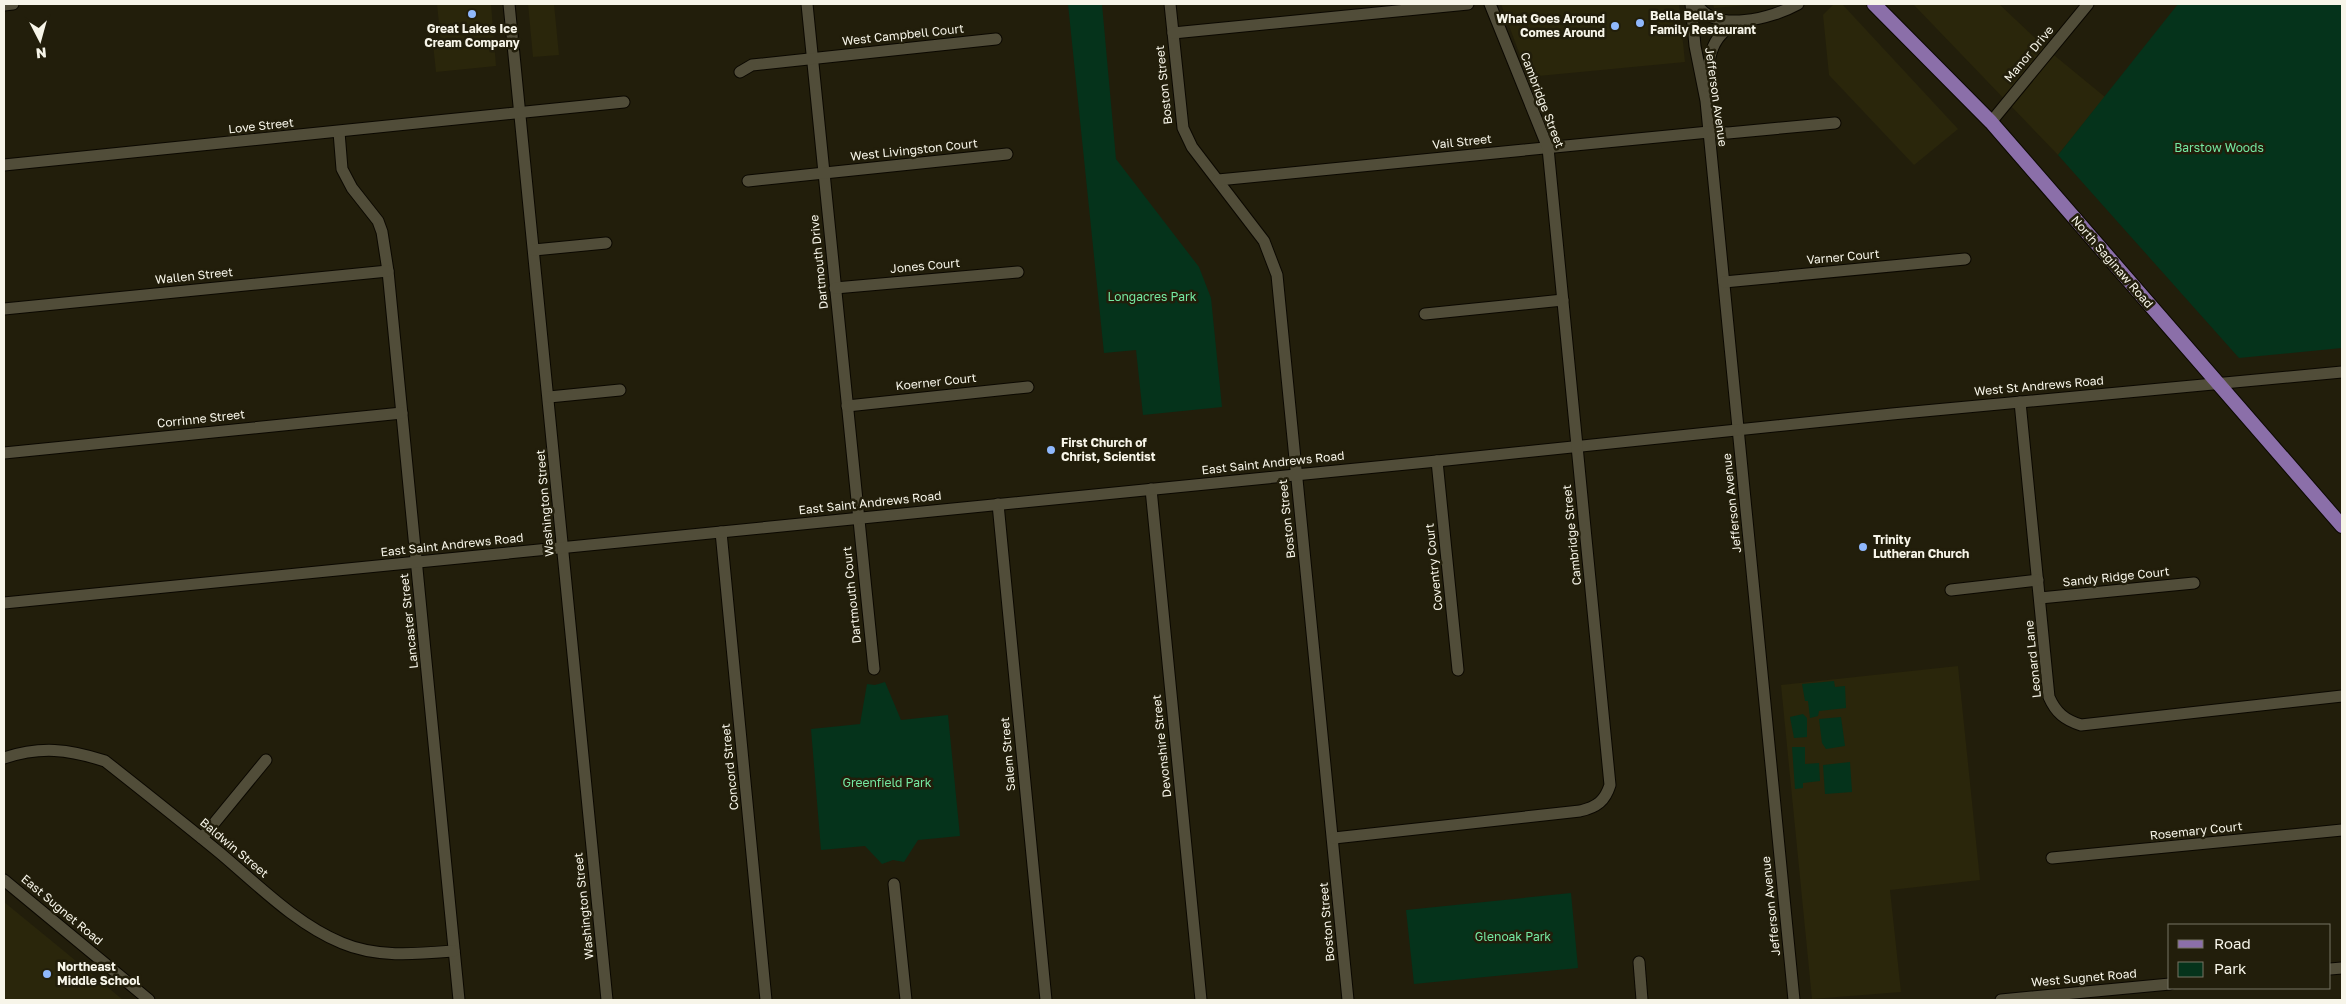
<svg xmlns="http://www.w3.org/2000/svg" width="2346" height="1004" font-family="'Golos Text',sans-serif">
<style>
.built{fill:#2a260b}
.green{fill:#05331b}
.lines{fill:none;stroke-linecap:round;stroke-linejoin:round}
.minor-casing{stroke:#0b0800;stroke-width:13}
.major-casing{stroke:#0b0800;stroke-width:16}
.minor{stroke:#514d39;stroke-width:11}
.major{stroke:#8b6fa9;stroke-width:14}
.poi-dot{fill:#8fb8fd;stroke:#221e0b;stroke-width:2}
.labels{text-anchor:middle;stroke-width:5;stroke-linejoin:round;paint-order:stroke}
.poi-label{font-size:12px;font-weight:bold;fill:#f7f5e9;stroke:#221e0b;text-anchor:start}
.street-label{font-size:12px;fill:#f7f5e9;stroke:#221e0b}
.park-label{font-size:12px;fill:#75e9a2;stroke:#221e0b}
</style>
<rect width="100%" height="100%" fill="#221e0b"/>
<g class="built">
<path d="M437,4H491L496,66L436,72L433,44L441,43Z"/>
<path d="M528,4H554L559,55L533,57Z"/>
<path d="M1501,4H1679L1685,62L1528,77Z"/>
<path d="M1713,4H1760L1714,8Z"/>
<path d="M1834,4H1842L1958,129L1914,165L1829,75L1823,15Z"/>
<path d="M1913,4H1999L2049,51L2105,97L2058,155Z"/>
<path d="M1958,666L1980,880L1890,890L1901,992L1812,999L1781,685Z"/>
<path d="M4,902L59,947L123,1000H4Z"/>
</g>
<g class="green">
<path d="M1068,4H1102L1116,159L1199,267L1211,298L1222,407L1143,415L1136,350L1104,353Z"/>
<path d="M2178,4H2342V348L2239,358L2058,155Z"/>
<path d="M1834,681L1835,687L1845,686L1846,708L1819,711L1818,716L1810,718L1808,701H1805L1802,684Z"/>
<path d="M885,682L901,720L948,715L960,836L918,840L904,862L893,860L882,864L865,846L821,850L811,729L860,724L867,684L875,685Z"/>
<path d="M1803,714L1807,718V737L1794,738L1790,717Z"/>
<path d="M1841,717L1845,746L1826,749L1822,743L1819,719Z"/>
<path d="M1792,747H1805V764L1819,763L1820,781L1803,783V788L1795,789Z"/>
<path d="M1850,762L1852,792L1825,794L1823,765Z"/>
<path d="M1571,893L1578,968L1414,984L1406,910Z"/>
</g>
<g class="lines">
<g class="minor-casing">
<g id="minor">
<path d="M509,4L607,1000"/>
<path d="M807,4L874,669"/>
<path d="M1170,4L1183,128L1192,147L1264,241L1277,275L1348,1000"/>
<path d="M1691,4L1695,46L1706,101L1794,1000"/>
<path d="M1697,4C1715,34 1773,18 1798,4"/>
<path d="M4,5L13,4"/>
<path d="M1173,33L1468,4"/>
<path d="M740,72L752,65L996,39"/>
<path d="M1706,86C1708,58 1711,32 1741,22"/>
<path d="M1991,122L2088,4"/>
<path d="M339,132L342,169L352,188L378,221L382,232L388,271L459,1000"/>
<path d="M4,165L624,102"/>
<path d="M1218,180L1709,132L1728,133L1835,123"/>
<path d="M748,181L1007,154"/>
<path d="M534,250L606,243"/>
<path d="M1724,282L1965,259"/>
<path d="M835,288L1018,272"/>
<path d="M4,309L388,271"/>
<path d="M1425,314L1563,300"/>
<path d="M549,397L620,390"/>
<path d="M2020,402L2049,697C2056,713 2065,720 2081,725L2342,696"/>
<path d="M847,406L1028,387"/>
<path d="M4,453L402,413"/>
<path d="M1437,461L1458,670"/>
<path d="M1151,489L1201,1000"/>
<path d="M998,504L1046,1000"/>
<path d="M721,532L766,1000"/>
<path d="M1951,590L2038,580"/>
<path d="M2040,598L2194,583"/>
<path d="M4,603L1437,461L1892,414L2342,372"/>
<path d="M4,758C41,746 68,749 105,761C143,791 182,822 220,853C258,885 296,924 342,943C377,958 417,954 454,951"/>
<path d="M202,838L266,760"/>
<path d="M1334,838L1580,811C1597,807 1605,801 1610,785L1548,148L1490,4"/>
<path d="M2052,858L2342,830"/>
<path d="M4,880L149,1000"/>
<path d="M894,884L906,1000"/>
<path d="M1639,962L1642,1000"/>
<path d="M2330,969L2342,968"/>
<path d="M2001,1000L2170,984"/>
</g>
</g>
<g class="major-casing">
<path id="major" d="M1874,4L1991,122L2342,526"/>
</g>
<use href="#minor" class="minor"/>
<use href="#major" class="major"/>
</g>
<g class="poi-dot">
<circle cx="472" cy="14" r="5"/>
<circle cx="1640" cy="23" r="5"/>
<circle cx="1615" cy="26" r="5"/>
<circle cx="1051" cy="450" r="5"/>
<circle cx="1863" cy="547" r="5"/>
<circle cx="47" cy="974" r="5"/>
</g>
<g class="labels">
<g class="poi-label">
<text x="1650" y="20">Bella Bella's<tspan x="1650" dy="14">Family Restaurant</tspan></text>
<text x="1605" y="23" text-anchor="end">What Goes Around<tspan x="1605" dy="14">Comes Around</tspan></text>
<text x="472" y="33" text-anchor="middle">Great Lakes Ice<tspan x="472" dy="14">Cream Company</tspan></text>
<text x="1061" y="447">First Church of<tspan x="1061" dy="14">Christ, Scientist</tspan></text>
<text x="1873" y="544">Trinity<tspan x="1873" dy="14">Lutheran Church</tspan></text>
<text x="57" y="971">Northeast<tspan x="57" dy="14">Middle School</tspan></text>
</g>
<g class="street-label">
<text transform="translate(903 35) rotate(-6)" y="4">West Campbell Court</text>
<text transform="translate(2029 54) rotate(-50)" y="4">Manor Drive</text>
<text transform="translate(1164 85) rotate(-96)" y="4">Boston Street</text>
<text transform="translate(1716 97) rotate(82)" y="4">Jefferson Avenue</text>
<text transform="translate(1542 100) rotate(69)" y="4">Cambridge Street</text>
<text transform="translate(261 126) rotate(-6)" y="4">Love Street</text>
<text transform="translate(1462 142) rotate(-6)" y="4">Vail Street</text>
<text transform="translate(914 150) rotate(-6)" y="4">West Livingston Court</text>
<text transform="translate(1843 257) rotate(-5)" y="4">Varner Court</text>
<text transform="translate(819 262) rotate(-96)" y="4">Dartmouth Drive</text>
<text transform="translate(2112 262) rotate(49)" y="4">North Saginaw Road</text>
<text transform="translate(925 266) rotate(-5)" y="4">Jones Court</text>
<text transform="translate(194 276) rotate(-6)" y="4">Wallen Street</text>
<text transform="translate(936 382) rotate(-6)" y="4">Koerner Court</text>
<text transform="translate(2039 386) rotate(-5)" y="4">West St Andrews Road</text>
<text transform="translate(201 419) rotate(-6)" y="4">Corrinne Street</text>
<text transform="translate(1273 463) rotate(-6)" y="4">East Saint Andrews Road</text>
<text transform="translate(545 503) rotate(-95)" y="4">Washington Street</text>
<text transform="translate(870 503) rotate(-6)" y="4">East Saint Andrews Road</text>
<text transform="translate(1732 503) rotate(-96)" y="4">Jefferson Avenue</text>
<text transform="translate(1287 519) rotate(-96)" y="4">Boston Street</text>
<text transform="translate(1572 535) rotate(-96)" y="4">Cambridge Street</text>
<text transform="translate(452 545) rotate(-6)" y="4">East Saint Andrews Road</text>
<text transform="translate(1434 567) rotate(-96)" y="4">Coventry Court</text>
<text transform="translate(2116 577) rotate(-6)" y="4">Sandy Ridge Court</text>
<text transform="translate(852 595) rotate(-96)" y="4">Dartmouth Court</text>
<text transform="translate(409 621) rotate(-96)" y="4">Lancaster Street</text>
<text transform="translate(2033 659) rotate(-96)" y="4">Leonard Lane</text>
<text transform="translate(1162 746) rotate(-96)" y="4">Devonshire Street</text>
<text transform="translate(1008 754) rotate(-95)" y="4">Salem Street</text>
<text transform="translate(730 767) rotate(-96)" y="4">Concord Street</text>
<text transform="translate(2196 831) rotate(-6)" y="4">Rosemary Court</text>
<text transform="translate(234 848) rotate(40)" y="4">Baldwin Street</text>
<text transform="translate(584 906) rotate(-96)" y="4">Washington Street</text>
<text transform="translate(1771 906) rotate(-96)" y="4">Jefferson Avenue</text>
<text transform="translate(62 910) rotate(40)" y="4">East Sugnet Road</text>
<text transform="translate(1327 922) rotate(-95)" y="4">Boston Street</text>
<text transform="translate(2084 978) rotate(-5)" y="4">West Sugnet Road</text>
</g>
<g class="park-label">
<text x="2219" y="152">Barstow Woods</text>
<text x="1152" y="301">Longacres Park</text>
<text x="887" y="787">Greenfield Park</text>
<text x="1513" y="941">Glenoak Park</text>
</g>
</g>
<rect width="2346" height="1004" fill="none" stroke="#f7f5e9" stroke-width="10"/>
<rect x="2168" y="924" width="162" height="65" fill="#221e0b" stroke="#777464"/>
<rect x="2178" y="940" width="25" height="8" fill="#8b6fa9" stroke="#777464"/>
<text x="2214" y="949" font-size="15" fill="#f7f5e9">Road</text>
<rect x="2178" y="962" width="25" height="15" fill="#05331b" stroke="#777464"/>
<text x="2214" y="974" font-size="15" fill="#f7f5e9">Park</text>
<g transform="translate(40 40) rotate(174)" stroke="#221e0b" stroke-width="4" paint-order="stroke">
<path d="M0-4L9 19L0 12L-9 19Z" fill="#f7f5e9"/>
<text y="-8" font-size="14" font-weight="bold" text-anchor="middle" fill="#f7f5e9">N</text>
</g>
</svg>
